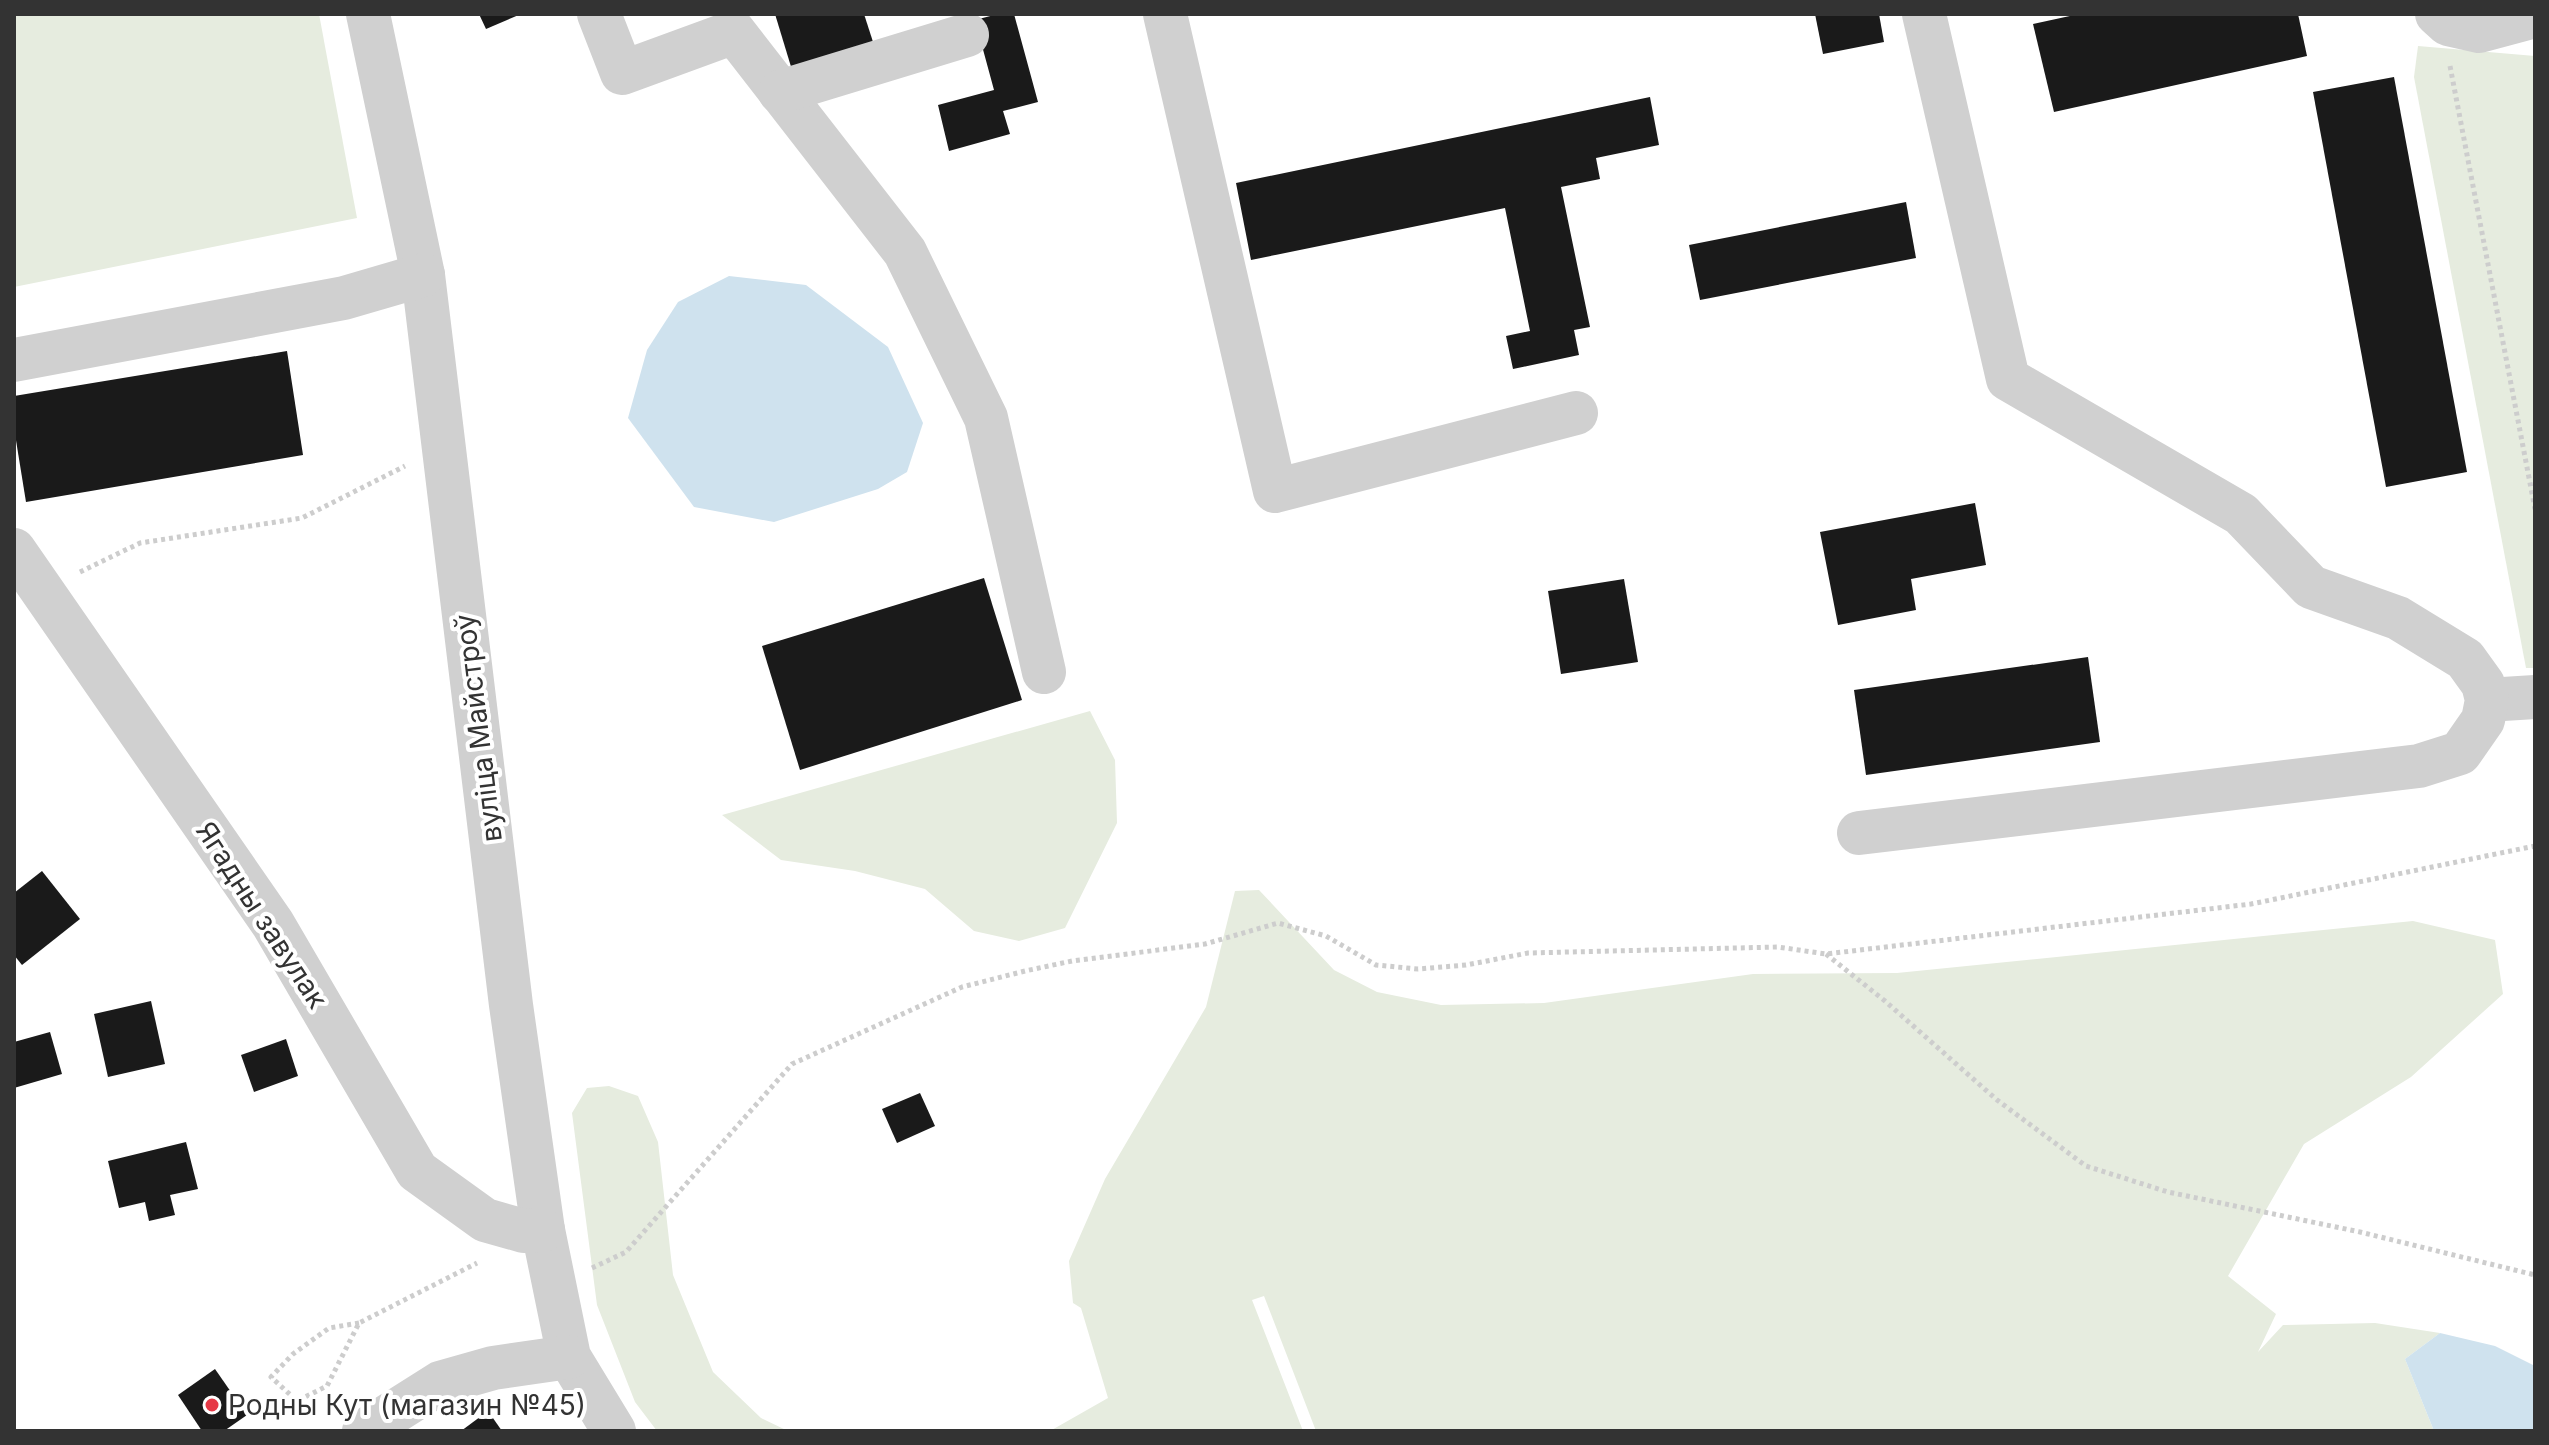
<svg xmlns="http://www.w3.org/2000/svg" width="2549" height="1445" font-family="Inter,sans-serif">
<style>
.green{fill:#e6ecdf}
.water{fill:#cfe2ee}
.building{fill:#1a1a1a}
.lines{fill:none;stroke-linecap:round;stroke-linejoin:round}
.path{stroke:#cdcdcd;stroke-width:5;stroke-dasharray:4 4;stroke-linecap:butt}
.minor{stroke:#d0d0d0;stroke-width:44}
.poi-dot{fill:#e63946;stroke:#fff;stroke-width:3}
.labels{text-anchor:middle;stroke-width:8;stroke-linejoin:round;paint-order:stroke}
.street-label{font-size:28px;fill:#333;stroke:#fff}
.poi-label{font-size:28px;fill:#333;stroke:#fff;text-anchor:start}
</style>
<rect width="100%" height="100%" fill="#fff"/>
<g class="green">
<path d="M14,14H319L357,218L14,287Z"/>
<path d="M2418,46L2535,56V668H2526L2414,77Z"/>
<path d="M1090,711L1115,760L1117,823L1065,928L1019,941L974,931L925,889L855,871L781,860L722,815Z"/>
<path d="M1259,890L1334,970L1377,992L1441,1005L1544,1003L1753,974L1897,973L2413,921L2495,940L2503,994L2411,1077L2304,1144L2228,1276L2276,1314L2258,1352L2283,1325L2375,1323L2440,1333L2405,1359L2434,1431H1316L1264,1296L1252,1300L1303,1431H1050L1108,1398L1081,1308L1073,1303L1069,1261L1105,1179L1206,1007L1235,891Z"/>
<path d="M609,1086L638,1096L658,1142L673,1275L713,1372L761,1418L788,1431H657L635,1402L597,1305L572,1113L587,1088Z"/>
</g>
<g class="water">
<path d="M729,276L806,285L888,347L923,423L907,472L878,489L774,522L694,507L628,418L647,350L678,302Z"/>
<path d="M2440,1333L2495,1346L2535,1366V1431H2434L2405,1359Z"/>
</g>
<g class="building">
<path d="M479,14H521L486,29Z"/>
<path d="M775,14H864L874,45L792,70Z"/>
<path d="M998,14H1014L1038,102L1003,111L1010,134L949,151L938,105L994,90L975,20Z"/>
<path d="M1815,14H1879L1884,42L1823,54Z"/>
<path d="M2079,14H2298L2307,56L2054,112L2033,24Z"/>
<path d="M2394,77L2467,472L2386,487L2313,92Z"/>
<path d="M1650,97L1659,145L1596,158L1600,179L1561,187L1590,327L1574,330L1579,355L1513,369L1506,336L1530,331L1505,208L1251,260L1236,183Z"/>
<path d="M1906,202L1916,258L1700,300L1689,245Z"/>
<path d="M287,351L303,455L26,502L14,428V396Z"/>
<path d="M1975,503L1986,565L1911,579L1916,610L1838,625L1820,532Z"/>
<path d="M984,578L1022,700L800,770L762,646Z"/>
<path d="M1624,579L1638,662L1561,674L1548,591Z"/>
<path d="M2088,657L2100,742L1866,775L1854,690Z"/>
<path d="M42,871L80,919L22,965L14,955V893Z"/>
<path d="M151,1001L165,1064L108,1077L94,1014Z"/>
<path d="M50,1032L62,1074L14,1088V1042Z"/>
<path d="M286,1039L298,1076L254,1092L241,1055Z"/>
<path d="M920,1093L935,1126L897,1143L882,1109Z"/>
<path d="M186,1142L198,1189L170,1195L175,1215L149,1221L145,1202L119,1208L108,1161Z"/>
<path d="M215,1369L247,1415L224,1431H202L178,1395Z"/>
<path d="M488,1411L502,1431H461Z"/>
</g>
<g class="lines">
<g class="path">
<path d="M2450,66L2535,509"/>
<path d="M80,572L140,543L302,518L405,466"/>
<path d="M1826,954L1885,1001L1997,1100L2086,1166L2168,1192L2360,1232L2535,1275"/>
<path d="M592,1268L626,1252L792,1064L962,987L1025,971L1072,961L1205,944L1278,923L1326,936L1376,965L1418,969L1466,965L1528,953L1778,947L1826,954L2251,904L2535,846"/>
<path d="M359,1323L329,1328L293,1354L271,1377L297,1401L327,1386L359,1323L477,1263"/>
</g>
<g class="minor">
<path d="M368,14L423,275L511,1005L543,1230L569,1357L614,1431"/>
<path d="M599,14L622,73L734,32L905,252L986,418L1044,672"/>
<path d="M1165,14L1275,491L1576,413"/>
<path d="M2437,14L2448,24L2479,31L2535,16"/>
<path d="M780,92L967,35"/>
<path d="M14,360L344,298L423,275"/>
<path d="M14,550L273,924L417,1171L485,1220L524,1231L543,1230"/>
<path d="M2487,700L2535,697"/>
<path d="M1859,833L2419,766L2460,753L2483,720L2487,700L2483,684L2465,659L2398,618L2311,587L2241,514L2008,379L1924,14"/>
<path d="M364,1431L440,1383L493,1368L569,1357"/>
</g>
</g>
<circle class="poi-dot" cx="212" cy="1405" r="8"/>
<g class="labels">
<g class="street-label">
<text transform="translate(478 728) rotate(-97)" y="10">вуліца Майстроў</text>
<text transform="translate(262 915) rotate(57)" y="10">Ягадны завулак</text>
</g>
<g class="poi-label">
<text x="228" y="1415">Родны Кут (магазин №45)</text>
</g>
</g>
<rect width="2549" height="1445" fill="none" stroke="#333333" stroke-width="32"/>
</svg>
